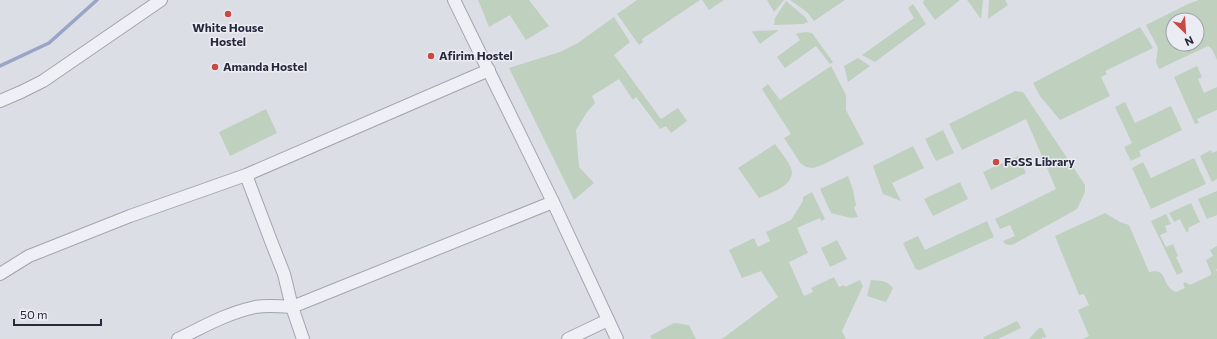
<svg xmlns="http://www.w3.org/2000/svg" width="1217" height="339" font-family="Commissioner,sans-serif">
<style>
.green{fill:#bfd0be;fill-rule:evenodd}
.lines{fill:none;stroke-linecap:round;stroke-linejoin:round}
.stream{stroke:#98a5c6;stroke-width:3.5}
.minor-casing{stroke:#a2a4b0;stroke-width:14}
.minor{stroke:#eff0f5;stroke-width:12}
.poi-dot{fill:#ca4942;stroke:#ecedf4;stroke-width:1.5}
.labels{text-anchor:middle;stroke-width:3;stroke-linejoin:round;paint-order:stroke}
.poi-label{font-size:12px;font-weight:bold;fill:#272a3c;stroke:#ecedf4;text-anchor:start}
</style>
<rect width="100%" height="100%" fill="#dcdee6"/>
<g class="green">
<path d="M478,0H529L549,26L526,40L510,15L489,27Z"/>
<path d="M637,0H700L642,39L643,42L639,45L617,14Z"/>
<path d="M702,0H724L709,10Z"/>
<path d="M767,0H784L774,12Z"/>
<path d="M790,0H845L814,21L807,12Z"/>
<path d="M924,0H960L935,20L923,3Z"/>
<path d="M967,0H983L981,19Z"/>
<path d="M989,0H1005L1008,5L988,19Z"/>
<path d="M1199,0H1217V60L1212,49L1208,46L1159,69L1156,62L1158,48L1146,25L1188,4ZM1173,20H1197V44H1173Z"/>
<path d="M786,1L806,18L808,22L803,24L774,25L775,18Z"/>
<path d="M913,4L926,24L875,62L862,55L914,18L908,8Z"/>
<path d="M614,17L630,42L614,55L661,119L678,108L687,121L671,133L666,126L660,129L636,97L633,100L619,79L592,96L595,103L587,112L576,130L579,167L594,183L574,200L509,68L560,52L578,43Z"/>
<path d="M1140,27L1153,48L1105,71L1107,74L1101,77L1110,96L1060,120L1040,96L1033,83Z"/>
<path d="M779,30L760,44L752,32L753,31Z"/>
<path d="M806,32L812,33L833,62L830,64L816,46L785,68L777,57L800,40L796,34L799,33Z"/>
<path d="M858,58L870,66L848,82L844,66Z"/>
<path d="M831,66L846,95V110L864,144L822,165L813,168L806,167L801,164L784,138L791,134L762,89L768,84L780,100Z"/>
<path d="M1197,66L1202,77L1198,79L1204,93L1217,87V110L1197,119L1199,123L1195,124L1174,77Z"/>
<path d="M1015,91L1023,92L1085,185V192L1077,209L1016,243L1011,245L1005,244L1003,241L1015,236L1010,225L1000,229L995,219L1056,189L1026,119L962,150L949,124Z"/>
<path d="M1125,102L1135,123L1171,106L1182,130L1139,151L1141,156L1131,161L1124,147L1132,143L1115,107Z"/>
<path d="M266,109L277,133L230,156L219,132Z"/>
<path d="M943,130L954,153L936,161L925,139Z"/>
<path d="M775,144C780,151 788,161 791,168C797,185 770,193 759,198L738,168Z"/>
<path d="M913,146L924,168L892,183L901,201L883,194L873,166Z"/>
<path d="M1211,150L1212,153L1217,151V179L1212,182L1200,156Z"/>
<path d="M1018,156L1026,173L991,190L983,172Z"/>
<path d="M1194,158L1206,184L1151,209L1132,168L1143,162L1151,178Z"/>
<path d="M848,176L853,190L856,205L854,208L858,217L851,218L831,213L820,189Z"/>
<path d="M960,182L968,199L933,216L924,199Z"/>
<path d="M1217,191V215L1207,219L1198,199Z"/>
<path d="M812,192L825,219L821,221L820,218L797,228L808,253L789,262L804,296L813,292L811,288L834,277L839,287L844,285L845,287L860,280L863,286L842,331L846,339H722L778,297L761,271L742,278L729,250L754,238L758,247L770,241L766,232L791,220L803,201V197Z"/>
<path d="M1191,203L1200,222L1188,228L1189,231L1186,232L1180,219L1174,222L1169,213Z"/>
<path d="M1105,213L1120,222L1129,225L1149,272C1169,267 1160,285 1176,292L1185,288L1183,284L1185,282L1190,285L1211,275V272L1206,260L1213,256L1210,250L1217,246V269L1215,270L1217,271V339H1083L1089,336L1078,310L1089,305L1084,294L1079,295L1055,236Z"/>
<path d="M1166,214L1171,224L1165,226L1167,232L1160,235L1166,247L1173,244L1178,256L1176,257L1183,272L1177,275L1151,221Z"/>
<path d="M987,221L994,237L920,270H918L915,268L903,243L918,236L925,250Z"/>
<path d="M837,240L847,259L830,267L821,248Z"/>
<path d="M871,280C882,281 886,280 893,288L886,302L867,296Z"/>
<path d="M1017,321L1021,328L998,339H983L984,337Z"/>
<path d="M674,323L689,325L696,339H652L650,336Z"/>
<path d="M1039,328H1042L1046,336L1045,338L1042,337V339H1029Z"/>
</g>
<g class="lines">
<path class="stream" d="M0,66L49,43L97,0"/>
<g class="minor-casing">
<g id="minor">
<path d="M454,0L553,202L617,339"/>
<path d="M0,101L21,92L43,81L161,0"/>
<path d="M0,274L29,256L130,216L246,175L489,70"/>
<path d="M178,339C203,327 227,313 255,307C267,305 280,306 292,307L284,274L271,241L246,175"/>
<path d="M303,339L292,307L553,202"/>
<path d="M568,339L608,320"/>
</g>
</g>
<use href="#minor" class="minor"/>
</g>
<g class="poi-dot">
<circle cx="228" cy="14" r="4"/>
<circle cx="431" cy="56" r="4"/>
<circle cx="215" cy="67" r="4"/>
<circle cx="996" cy="162" r="4"/>
</g>
<g class="labels">
<g class="poi-label">
<text x="228" y="32" text-anchor="middle">White House<tspan x="228" dy="14">Hostel</tspan></text>
<text x="439" y="60">Afirim Hostel</text>
<text x="223" y="71">Amanda Hostel</text>
<text x="1004" y="166">FoSS Library</text>
</g>
</g>
<g transform="translate(1185 32) rotate(155)"><circle r="19" fill="#ecedf4" stroke="#9d9faa"/>
<path d="M0-3L7 15L0 10L-7 15Z" fill="#ca4942"/>
<text y="-6" font-size="11" font-weight="bold" text-anchor="middle" fill="#272a3c">N</text>
</g>
<path d="M14 319v6h87v-6" fill="none" stroke="#272a3c" stroke-width="2"/>
<text x="20" y="319" font-size="12" fill="#272a3c" stroke="#ecedf4" stroke-width="3" paint-order="stroke">50 m</text>
</svg>
